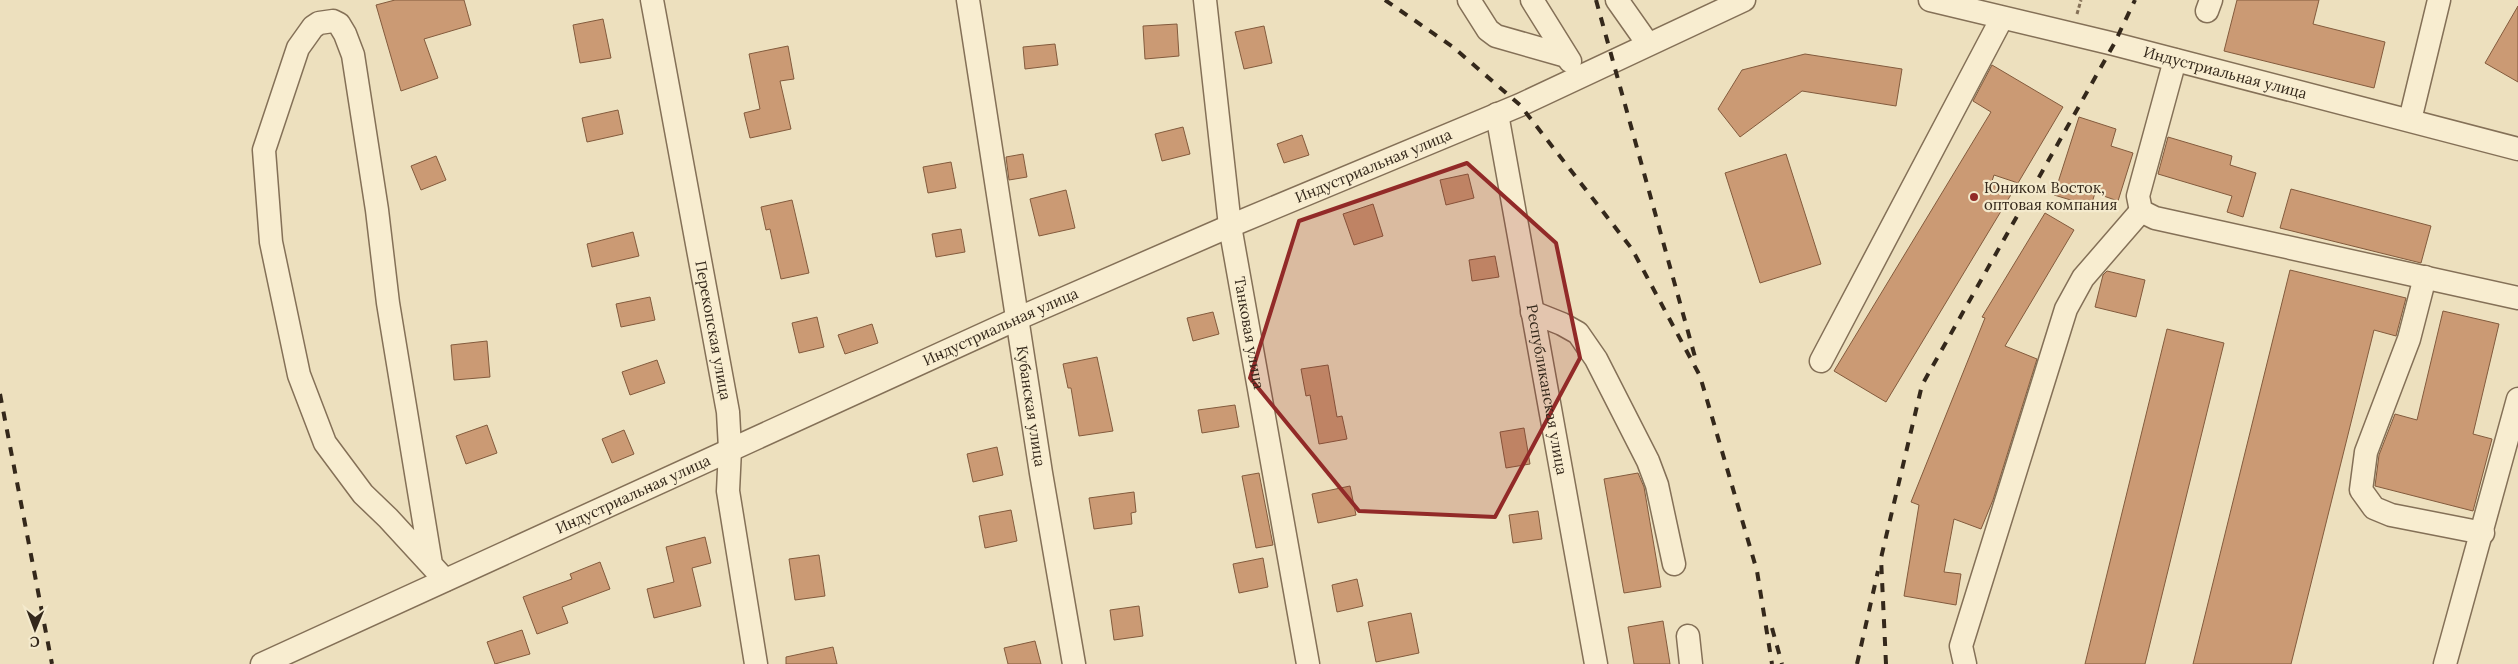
<svg xmlns="http://www.w3.org/2000/svg" width="2518" height="664" font-family="Lora,serif">
<style>
.building{fill:#cb9a74;stroke:#835b3d}
.lines{fill:none;stroke-linecap:round;stroke-linejoin:round}
.minor-casing{stroke:#847057;stroke-width:25}
.path{stroke:#847057;stroke-width:3;stroke-dasharray:4 2.5;stroke-linecap:butt}
.minor{stroke:#f8edd0;stroke-width:22}
.rail{stroke:#34281b;stroke-width:4;stroke-dasharray:9 9;stroke-linecap:butt}
.marked{fill:#922a28;fill-opacity:0.2;stroke:#922a28;stroke-width:4;stroke-linejoin:round}
.poi-dot{fill:#922a28;stroke:#f4eacd;stroke-width:2}
.labels{text-anchor:middle;stroke-width:4.5;stroke-linejoin:round;paint-order:stroke}
.street-label{font-size:15px;fill:#34281b;stroke:#f4eacd}
.poi-label{font-size:15px;fill:#34281b;stroke:#f4eacd;text-anchor:start}
</style>
<rect width="100%" height="100%" fill="#ede0be"/>
<g class="building">
<path d="M395,0H464L471,25L424,39L438,78L401,91L376,5Z"/>
<path d="M2237,0H2319L2313,24L2385,42L2374,88L2224,51Z"/>
<path d="M2518,6V82L2485,63Z"/>
<path d="M603,19L611,58L580,63L573,25Z"/>
<path d="M1177,24L1179,56L1145,59L1143,26Z"/>
<path d="M1264,26L1272,63L1244,69L1235,32Z"/>
<path d="M1055,44L1058,65L1025,69L1023,47Z"/>
<path d="M788,46L794,79L780,81L791,129L750,138L744,113L760,109L749,54Z"/>
<path d="M1805,54L1902,69L1896,106L1802,91L1740,137L1718,109L1742,70Z"/>
<path d="M1992,65L2063,107L2018,183L1994,175L1992,181L2012,193L1886,402L1834,371L1991,112L1973,101Z"/>
<path d="M618,110L623,134L587,142L582,118Z"/>
<path d="M2079,117L2116,129L2111,146L2133,153L2118,201L2095,193L2091,206L2054,195Z"/>
<path d="M1183,127L1190,154L1162,161L1155,134Z"/>
<path d="M1302,135L1309,155L1284,163L1277,144Z"/>
<path d="M2168,137L2232,156L2230,165L2256,173L2243,217L2227,212L2232,196L2158,174Z"/>
<path d="M1023,154L1027,177L1009,180L1006,157Z"/>
<path d="M1786,154L1821,264L1760,283L1725,173Z"/>
<path d="M436,156L446,180L421,190L411,166Z"/>
<path d="M951,162L956,188L928,193L923,167Z"/>
<path d="M1468,174L1474,198L1446,205L1440,180Z"/>
<path d="M2291,189L2431,226L2421,263L2280,228Z"/>
<path d="M1066,190L1075,228L1039,236L1030,199Z"/>
<path d="M792,200L809,273L781,279L770,229L766,230L761,207Z"/>
<path d="M1373,204L1383,236L1354,245L1343,214Z"/>
<path d="M2045,213L2074,230L2005,346L2037,359L1993,500L1981,529L1954,519L1944,572L1961,574L1956,605L1904,596L1919,505L1911,502L1985,318L1982,317Z"/>
<path d="M961,229L965,252L936,257L932,234Z"/>
<path d="M633,232L639,256L592,267L587,244Z"/>
<path d="M1495,256L1499,277L1472,281L1469,260Z"/>
<path d="M2290,270L2406,298L2396,336L2374,330L2291,664H2193Z"/>
<path d="M2107,271L2145,280L2136,317L2095,307L2103,275Z"/>
<path d="M650,297L655,320L621,327L616,304Z"/>
<path d="M2443,311L2499,324L2473,434L2492,439L2473,511L2375,486L2379,455L2395,414L2417,420Z"/>
<path d="M1213,312L1219,334L1193,341L1187,318Z"/>
<path d="M817,317L824,347L799,353L792,323Z"/>
<path d="M872,324L878,343L845,354L838,335Z"/>
<path d="M2167,329L2224,343L2145,664H2085Z"/>
<path d="M487,341L490,377L454,380L451,345Z"/>
<path d="M1097,357L1113,431L1079,436L1071,388H1068L1063,364Z"/>
<path d="M657,360L665,383L630,395L622,372Z"/>
<path d="M1328,365L1337,417L1342,416L1347,439L1319,444L1310,395L1306,396L1301,369Z"/>
<path d="M1235,405L1239,427L1202,433L1198,410Z"/>
<path d="M487,425L497,453L466,464L456,436Z"/>
<path d="M1524,428L1530,464L1506,468L1500,432Z"/>
<path d="M624,430L634,454L612,463L602,439Z"/>
<path d="M997,447L1003,475L973,482L967,454Z"/>
<path d="M1259,473L1273,545L1256,548L1242,476Z"/>
<path d="M1638,473L1644,487L1661,587L1624,593L1604,479Z"/>
<path d="M1350,486L1356,515L1318,523L1312,494Z"/>
<path d="M1134,492L1136,512L1131,513L1132,524L1094,529L1089,498Z"/>
<path d="M1011,510L1017,541L985,548L979,516Z"/>
<path d="M1538,511L1542,539L1513,543L1509,515Z"/>
<path d="M705,537L711,563L692,568L701,606L654,618L647,589L674,582L666,547Z"/>
<path d="M819,555L825,596L795,600L789,559Z"/>
<path d="M1263,558L1268,587L1239,593L1233,564Z"/>
<path d="M600,562L610,589L562,607L568,623L537,634L523,597L572,579L570,574Z"/>
<path d="M1357,579L1363,606L1337,612L1332,585Z"/>
<path d="M1139,606L1143,636L1114,640L1110,610Z"/>
<path d="M1411,613L1419,653L1376,662L1368,622Z"/>
<path d="M1663,621L1670,664H1634L1628,627Z"/>
<path d="M522,630L530,654L495,664L487,642Z"/>
<path d="M1035,641L1041,664H1008L1004,648Z"/>
<path d="M833,647L837,664H786V657Z"/>
</g>
<g class="lines">
<g class="minor-casing">
<g id="minor">
<path id="s1" d="M652,0L728,412L730,449L728,491L756,664"/>
<path id="s2" d="M968,0L1041,473L1074,664"/>
<path id="s3" d="M1205,0L1230,226L1308,664"/>
<path d="M1469,0L1488,30L1496,36L1566,56"/>
<path d="M1532,0L1570,61"/>
<path d="M1617,0L1648,44"/>
<path id="s4" d="M1930,0L2114,44L2518,149"/>
<path d="M2207,11L2211,0"/>
<path d="M2175,60L2138,196L2141,211L2155,218L2518,298"/>
<path id="s5" d="M1497,114L1596,664"/>
<path d="M2410,120L2439,0"/>
<path d="M2425,277L2409,339L2366,452L2361,490L2374,508L2391,515L2483,533"/>
<path d="M1532,312L1562,324L1578,333L1596,359L1648,461L1657,485L1674,564"/>
<path d="M1821,361L2002,18"/>
<path d="M431,564L388,303L377,210L353,55L345,34L339,24L333,21L319,23L313,27L298,48L264,150L271,242L299,375L325,443L363,494L388,518L445,580"/>
<path d="M1688,636L1691,664"/>
<path id="s6" d="M262,664L1019,318L1230,226L1520,105L1744,0"/>
<path d="M1965,664L1961,646L2066,309L2083,278L2141,211"/>
<path d="M2445,664L2518,399"/>
</g>
</g>
<path class="path" d="M2077,14L2081,0"/>
<use href="#minor" class="minor"/>
<g class="rail">
<path d="M1385,0L1453,47L1520,105L1632,249L1700,376L1757,571L1772,664"/>
<path d="M1596,0L1695,357"/>
<path d="M0,394L52,664"/>
<path d="M1772,628L1782,664"/>
<path d="M1857,664L1878,571"/>
<path d="M1886,664L1881,558L1922,385L2114,44L2135,0"/>
</g>
</g>
<path class="marked" d="M1467,163L1556,243L1580,358L1495,517L1359,511L1250,378L1299,221Z"/>
<circle class="poi-dot" cx="1974" cy="197" r="5"/>
<g class="labels">
<g class="street-label">
<text dy="5" stroke="none"><textPath href="#s4" startOffset="304">Индустриальная улица</textPath></text>
<text dy="5" stroke="none"><textPath href="#s6" startOffset="1218">Индустриальная улица</textPath></text>
<text dy="5" stroke="none"><textPath href="#s6" startOffset="812">Индустриальная улица</textPath></text>
<text dy="5" stroke="none"><textPath href="#s1" startOffset="336">Перекопская улица</textPath></text>
<text dy="5" stroke="none"><textPath href="#s3" startOffset="336">Танковая улица</textPath></text>
<text dy="5" stroke="none"><textPath href="#s5" startOffset="280">Республиканская улица</textPath></text>
<text dy="5" stroke="none"><textPath href="#s2" startOffset="411">Кубанская улица</textPath></text>
<text dy="5" stroke="none"><textPath href="#s6" startOffset="408">Индустриальная улица</textPath></text>
</g>
<g class="poi-label">
<text x="1984" y="193">Юником Восток,<tspan x="1984" dy="17">оптовая компания</tspan></text>
</g>
</g>
<g transform="translate(35 629) rotate(181)" stroke="#f4eacd" stroke-width="4" paint-order="stroke">
<path d="M0-4L9 19L0 12L-9 19Z" fill="#34281b"/>
<text y="-8" font-size="14" font-weight="bold" text-anchor="middle" fill="#34281b">С</text>
</g>
</svg>
